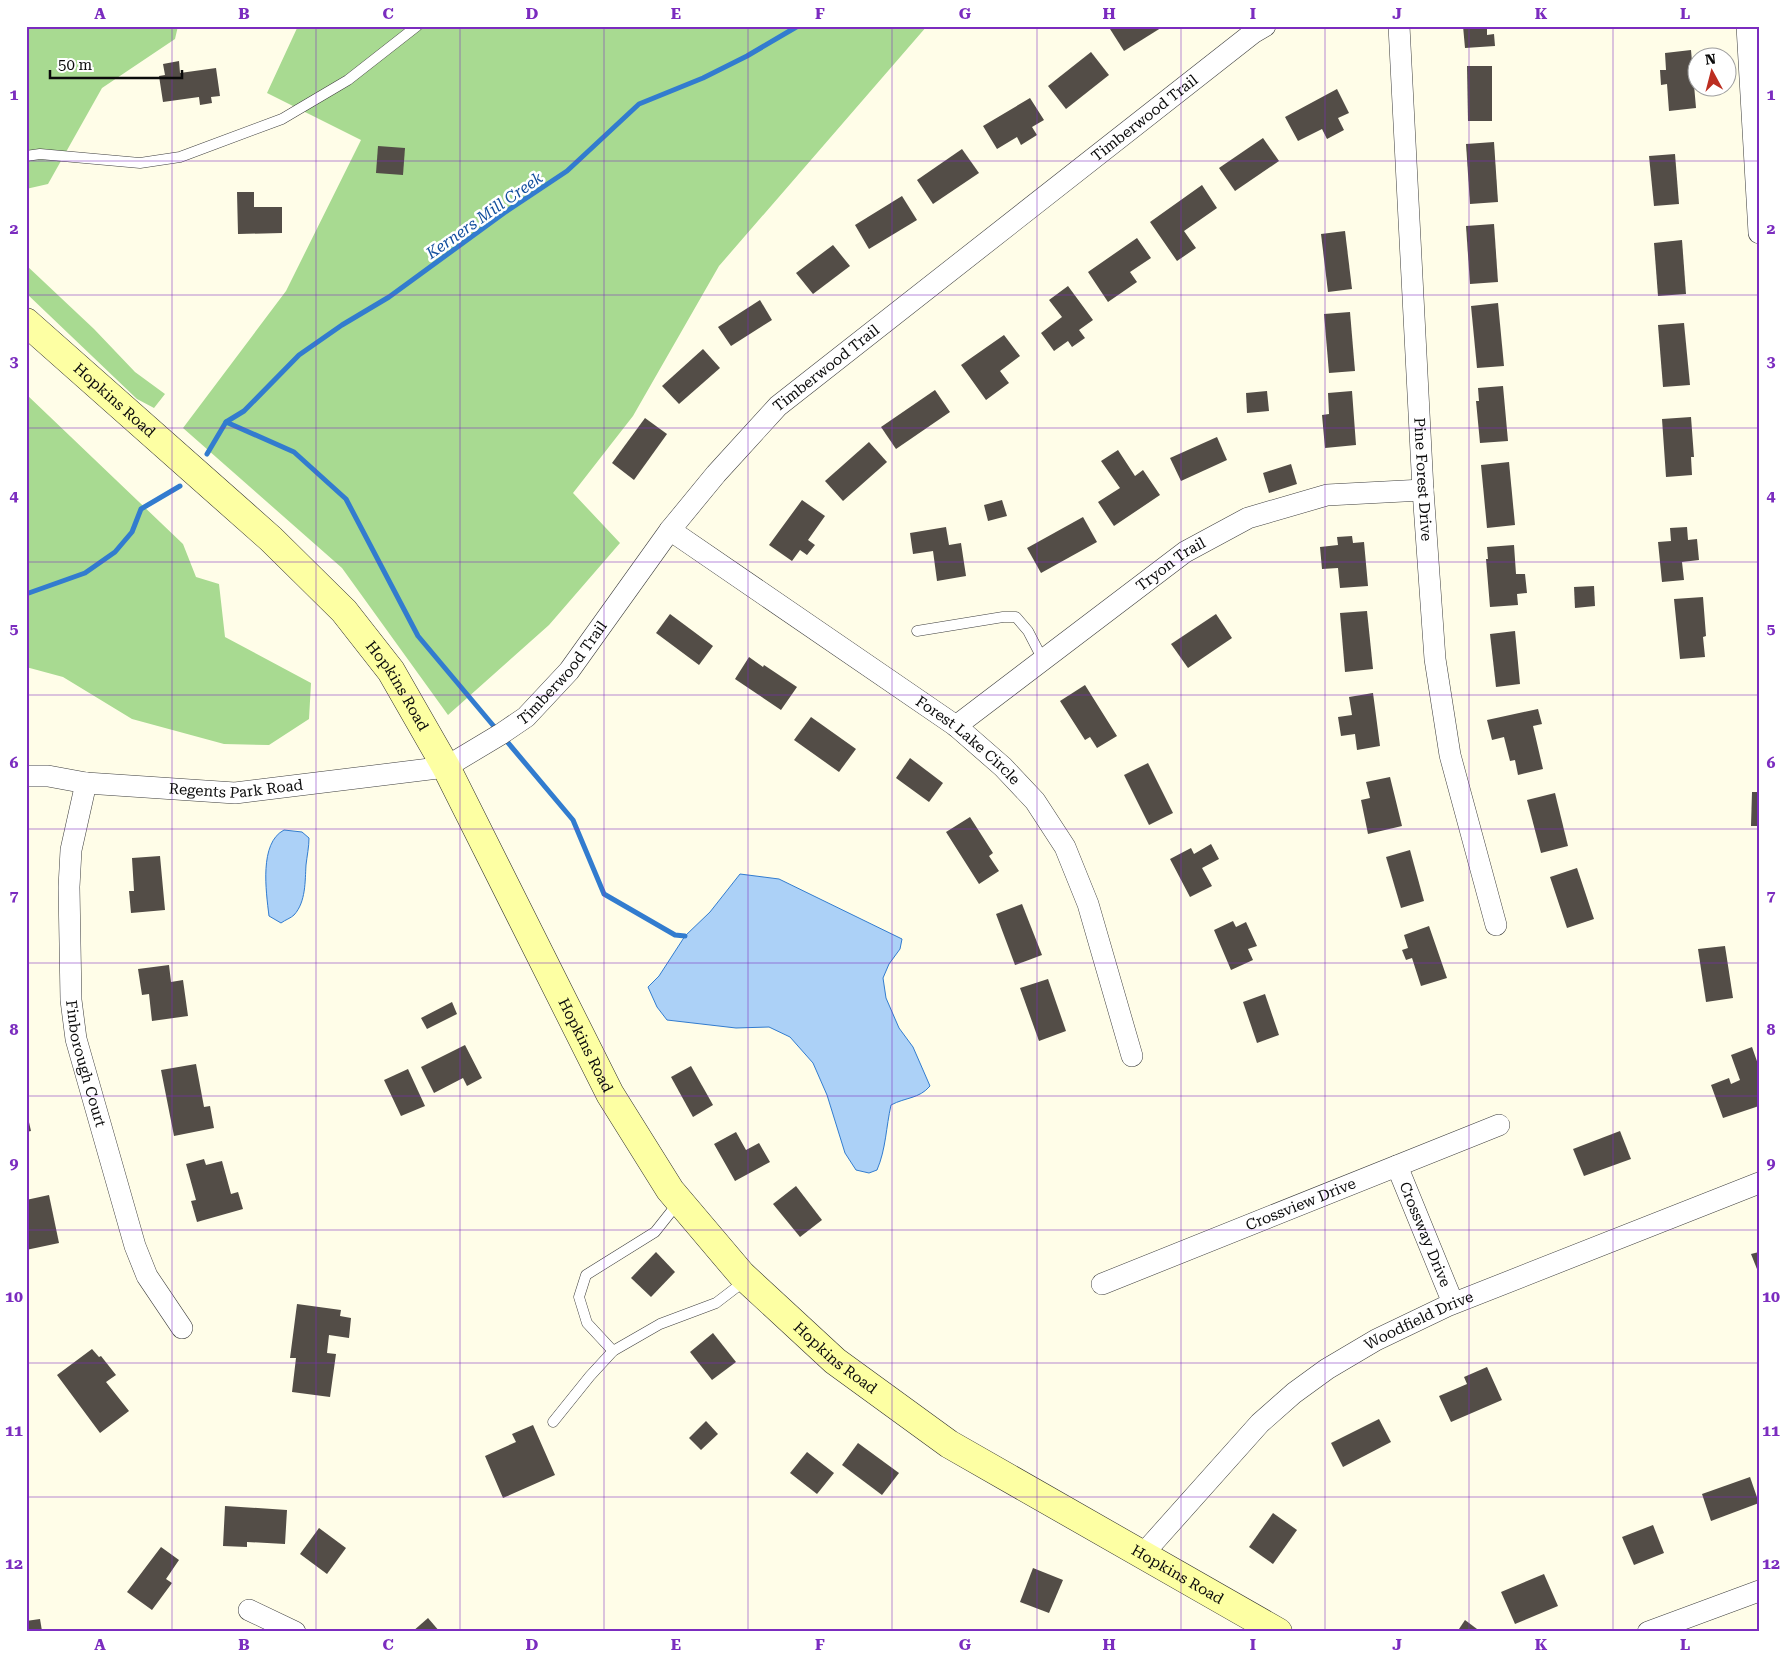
<svg xmlns="http://www.w3.org/2000/svg" width="1785" height="1658" font-family="'Roboto Serif',serif">
<style>
.forest{fill:#a8da91}
.water{fill:#acd1f7;stroke:#327ccf}
.lines{fill:none;stroke-linecap:round;stroke-linejoin:round}
.stream{stroke:#327ccf;stroke-width:5}
.building{fill:#534d47}
.service-casing{stroke:#3e3e3e;stroke-width:11}
.minor-casing{stroke:#3e3e3e;stroke-width:22}
.secondary-casing{stroke:#2d2d2d;stroke-width:29}
.service{stroke:#fff;stroke-width:10}
.minor{stroke:#fff;stroke-width:21}
.secondary{stroke:#fdffa3;stroke-width:28}
.grid{fill:none;stroke:#7b2cbf;stroke-width:1;stroke-opacity:0.55}
.labels{text-anchor:middle;stroke-width:5;stroke-linejoin:round;paint-order:stroke}
.street-label{font-size:15px;fill:#0b0b0b;stroke:#fff}
.water-label{font-size:16px;font-style:italic;fill:#134f9d;stroke:#fff}
.neatline{fill:none;stroke:#7b2cbf;stroke-width:2}
.grid-label{font-size:16px;text-anchor:middle;font-weight:bold;fill:#7b2cbf}
</style>
<rect width="100%" height="100%" fill="#fffde8"/>
<g class="forest">
<path d="M26,26H178L175,39L102,88L48,184L26,189Z"/>
<path d="M298,26H927L719,266L633,416L573,493L620,543L549,625L448,715L342,568L183,428L286,291L361,140L267,93Z"/>
<path d="M26,265L94,329L135,372L165,394L154,408L137,399L26,293Z"/>
<path d="M26,394L183,544L196,577L219,584L225,637L311,683L309,719L269,745L224,744L132,719L63,677L26,667Z"/>
</g>
<g class="water">
<path d="M284,830L302,832L309,838C309,847 307,856 306,865C305,881 306,902 294,915C291,918 285,920 281,923L269,916C266,891 259,843 284,830Z"/>
<path d="M740,874L779,879L902,939L900,949L889,964L883,978L886,998L899,1028L913,1047L930,1086C919,1099 906,1097 891,1105C886,1127 886,1149 877,1170L869,1173L856,1170L845,1153L827,1095L813,1063L790,1037L769,1027L736,1028L667,1020L657,1007L648,987L659,976L685,936L710,912Z"/>
</g>
<g class="lines">
<g class="stream">
<path d="M226,422L294,452L346,499L418,636L497,730"/>
<path d="M207,454L226,422L244,411L299,355L342,325L389,297L504,213L567,171L639,104L703,78L747,56L798,26"/>
<path d="M26,594L85,573L115,552L132,532L141,509L180,486"/>
<path d="M504,738L573,820L604,894L675,935L685,936"/>
</g>
</g>
<g class="building">
<path d="M1114,26H1164L1124,51L1110,29Z"/>
<path d="M1463,26H1487V35L1494,34L1495,46L1465,48Z"/>
<path d="M1691,50L1696,108L1669,111L1667,84L1661,85L1660,70H1666L1665,53Z"/>
<path d="M1091,52L1109,75L1066,109L1048,86Z"/>
<path d="M179,61L180,73L216,68L220,96L211,97L212,103L200,105L199,97L163,102L159,76L165,75L163,64Z"/>
<path d="M1467,66H1492V121H1468Z"/>
<path d="M1337,89L1349,113L1338,118L1344,130L1327,139L1322,129L1298,141L1285,117Z"/>
<path d="M1030,98L1044,120L1032,127L1037,135L1021,145L1017,137L997,149L983,126Z"/>
<path d="M1263,138L1279,161L1235,191L1219,168Z"/>
<path d="M1494,142L1498,202L1470,204L1466,144Z"/>
<path d="M378,146L405,148L403,175L376,173Z"/>
<path d="M962,149L979,173L933,204L917,180Z"/>
<path d="M1675,154L1679,204L1654,206L1649,156Z"/>
<path d="M1202,185L1217,208L1184,231L1196,248L1177,261L1150,222Z"/>
<path d="M237,192H254V207H282V233L238,234Z"/>
<path d="M902,196L917,220L869,249L855,225Z"/>
<path d="M1494,224L1498,282L1470,284L1466,226Z"/>
<path d="M1345,231L1352,289L1328,292L1321,234Z"/>
<path d="M1137,238L1151,258L1130,272L1137,282L1108,302L1088,272Z"/>
<path d="M1682,240L1686,294L1658,296L1654,243Z"/>
<path d="M833,245L850,266L813,294L796,273Z"/>
<path d="M1068,286L1093,320L1079,330L1085,338L1072,347L1068,341L1054,351L1041,333L1062,317L1049,300Z"/>
<path d="M760,300L772,320L731,346L718,327Z"/>
<path d="M1498,303L1504,366L1477,368L1471,306Z"/>
<path d="M1350,312L1355,371L1329,373L1324,314Z"/>
<path d="M1684,323L1690,385L1663,387L1658,325Z"/>
<path d="M1004,335L1020,356L1000,371L1009,383L986,400L961,365Z"/>
<path d="M703,349L720,368L679,404L662,386Z"/>
<path d="M1503,386L1508,441L1480,443L1476,401H1479L1478,388Z"/>
<path d="M935,390L950,412L896,449L881,427Z"/>
<path d="M1267,391L1269,411L1247,413L1246,393Z"/>
<path d="M1352,391L1356,445L1325,448L1322,415L1329,414L1328,393Z"/>
<path d="M1691,417L1694,457H1691L1692,475L1666,477L1662,419Z"/>
<path d="M645,418L667,434L634,480L612,463Z"/>
<path d="M1217,437L1227,460L1181,481L1170,458Z"/>
<path d="M869,442L887,462L843,501L825,481Z"/>
<path d="M1118,450L1135,476L1143,470L1160,495L1114,526L1098,502L1120,488L1101,461Z"/>
<path d="M1509,462L1515,525L1487,528L1481,465Z"/>
<path d="M1291,464L1297,484L1269,493L1263,473Z"/>
<path d="M802,500L825,516L808,540L815,545L807,555L800,550L792,561L769,545Z"/>
<path d="M1002,500L1007,516L988,521L984,505Z"/>
<path d="M1083,517L1097,542L1041,573L1027,548Z"/>
<path d="M946,527L949,545L961,543L966,576L937,581L933,551L913,554L910,533Z"/>
<path d="M1687,527L1688,540L1697,539L1699,560L1682,562L1684,580L1662,582L1658,542L1671,541L1670,528Z"/>
<path d="M1352,536L1353,543L1364,542L1368,586L1340,588L1338,568L1322,569L1320,547L1338,545L1337,537Z"/>
<path d="M1514,545L1516,574H1525L1527,593L1517,594L1518,605L1490,607L1486,559H1488L1487,547Z"/>
<path d="M1594,586L1595,606L1575,608L1574,587Z"/>
<path d="M1703,597L1706,636L1703,637L1705,657L1680,659L1674,599Z"/>
<path d="M1367,611L1373,669L1345,672L1340,613Z"/>
<path d="M670,614L713,646L699,665L656,633Z"/>
<path d="M1216,614L1232,638L1188,668L1171,644Z"/>
<path d="M1515,631L1520,684L1496,687L1490,634Z"/>
<path d="M749,657L763,667L764,665L797,687L781,710L735,679Z"/>
<path d="M1085,685L1117,736L1097,748L1090,737L1085,740L1060,701Z"/>
<path d="M1373,693L1380,746L1357,750L1355,734L1341,736L1338,717L1352,715L1349,697Z"/>
<path d="M1538,709L1542,724L1533,726L1543,769L1518,775L1515,760L1510,761L1504,737L1492,740L1487,720Z"/>
<path d="M811,717L856,749L839,772L794,740Z"/>
<path d="M910,758L943,783L929,802L896,778Z"/>
<path d="M1148,763L1173,813L1149,825L1124,775Z"/>
<path d="M1390,777L1402,826L1368,834L1361,800L1370,798L1366,782Z"/>
<path d="M1752,792H1759V826H1751Z"/>
<path d="M1555,793L1568,846L1541,853L1527,800Z"/>
<path d="M970,817L993,853L989,856L999,871L979,884L946,832Z"/>
<path d="M1211,844L1219,859L1202,868L1212,886L1190,897L1170,859L1191,848L1194,854Z"/>
<path d="M1410,850L1424,901L1401,908L1386,857Z"/>
<path d="M160,856L165,910L131,913L129,891H134L132,858Z"/>
<path d="M1577,868L1594,919L1567,928L1550,877Z"/>
<path d="M1022,904L1042,955L1015,965L996,914Z"/>
<path d="M1233,921L1236,927L1246,922L1257,946L1248,949L1253,960L1231,970L1214,930Z"/>
<path d="M1429,926L1447,978L1421,986L1412,958L1406,960L1402,950L1408,948L1404,935Z"/>
<path d="M1725,946L1733,998L1706,1002L1698,949Z"/>
<path d="M169,965L171,982L183,980L188,1016L152,1021L149,994L142,995L138,969Z"/>
<path d="M1048,979L1066,1031L1039,1041L1020,988Z"/>
<path d="M1265,994L1279,1035L1257,1043L1243,1002Z"/>
<path d="M452,1002L457,1014L427,1029L421,1018Z"/>
<path d="M465,1045L482,1078L467,1086L463,1078L434,1093L421,1067Z"/>
<path d="M1752,1047L1759,1067V1106L1723,1118L1711,1085L1729,1078L1731,1084L1740,1080L1731,1055Z"/>
<path d="M196,1064L204,1107L210,1106L214,1128L174,1136L161,1070Z"/>
<path d="M691,1066L713,1105L693,1117L671,1077Z"/>
<path d="M408,1069L425,1106L401,1116L384,1080Z"/>
<path d="M26,1109L31,1131L26,1132Z"/>
<path d="M1620,1131L1631,1159L1584,1176L1573,1149Z"/>
<path d="M736,1132L746,1150L759,1143L770,1162L735,1181L714,1144Z"/>
<path d="M204,1159L206,1165L222,1161L231,1194L238,1192L243,1209L197,1222L191,1201L196,1200L186,1164Z"/>
<path d="M796,1186L822,1220L800,1237L773,1204Z"/>
<path d="M49,1195L59,1243L26,1250V1200Z"/>
<path d="M656,1252L675,1272L651,1297L631,1278Z"/>
<path d="M1759,1252V1274L1751,1254Z"/>
<path d="M297,1304L341,1310L340,1316L351,1318L349,1338L329,1335L327,1353L336,1354L330,1397L292,1392L296,1358H290Z"/>
<path d="M713,1333L736,1362L712,1380L690,1352Z"/>
<path d="M92,1349L99,1357L101,1356L116,1375L106,1382L129,1411L100,1433L57,1375Z"/>
<path d="M1487,1367L1502,1400L1451,1422L1439,1396L1467,1384L1464,1377Z"/>
<path d="M1379,1419L1391,1442L1343,1467L1331,1443Z"/>
<path d="M706,1421L718,1434L701,1450L689,1438Z"/>
<path d="M533,1425L555,1475L503,1498L485,1456L516,1442L512,1434Z"/>
<path d="M858,1443L899,1473L882,1495L842,1465Z"/>
<path d="M807,1452L834,1473L817,1494L790,1473Z"/>
<path d="M1750,1477L1759,1503L1711,1521L1702,1494Z"/>
<path d="M225,1506L287,1510L285,1544L247,1542V1547L223,1546Z"/>
<path d="M1273,1513L1297,1530L1273,1564L1249,1547Z"/>
<path d="M1653,1525L1664,1553L1634,1565L1622,1537Z"/>
<path d="M319,1528L346,1548L327,1574L300,1554Z"/>
<path d="M161,1547L179,1560L166,1579L172,1583L152,1610L127,1592Z"/>
<path d="M1033,1568L1063,1580L1049,1613L1020,1602Z"/>
<path d="M1544,1574L1558,1606L1515,1624L1501,1592Z"/>
<path d="M428,1618L440,1632H412Z"/>
<path d="M40,1619L42,1631L26,1632V1621Z"/>
<path d="M1465,1620L1481,1632H1457Z"/>
</g>
<g class="lines">
<g class="service-casing">
<g id="service">
<path d="M26,156L40,154L140,163L180,157L282,119L348,80L417,26"/>
<path d="M917,631L1003,617H1016L1028,631L1043,660"/>
<path d="M613,1351L587,1323L579,1297L586,1275L655,1232L678,1203"/>
<path d="M553,1422L590,1376L613,1351L660,1324L716,1303L746,1280"/>
</g>
</g>
<g class="minor-casing">
<g id="minor">
<path id="s1" d="M1399,26L1423,490L1435,659L1450,755L1496,925"/>
<path d="M1747,26L1759,233"/>
<path id="s2" d="M670,530L956,726L1003,767L1035,801L1065,847L1088,904L1132,1056"/>
<path id="s3" d="M956,726L1185,552L1248,518L1327,495L1423,490"/>
<path id="s4" d="M26,776H48L86,783L235,793L446,767L501,734L526,717L569,671L670,530L716,474L778,406L1253,33L1265,26"/>
<path id="s5" d="M86,783L71,850L69,887L71,1000L76,1039L135,1246L147,1276L182,1328"/>
<path id="s6" d="M1397,1166L1453,1303"/>
<path id="s7" d="M1102,1284L1499,1125"/>
<path id="s8" d="M1143,1554L1260,1423L1294,1393L1327,1369L1376,1340L1447,1306L1759,1183"/>
<path d="M249,1610L295,1632"/>
<path d="M1648,1632L1759,1591"/>
</g>
</g>
<g class="secondary-casing">
<g id="secondary">
<path id="s9" d="M26,322L271,539L344,611L391,671L446,767L610,1094L670,1190L742,1275L835,1361L949,1444L1278,1632"/>
</g>
</g>
<use href="#service" class="service"/>
<use href="#minor" class="minor"/>
<use href="#secondary" class="secondary"/>
</g>
<path class="grid" d="M172,26V1632M316,26V1632M460,26V1632M604,26V1632M748,26V1632M892,26V1632M1037,26V1632M1181,26V1632M1325,26V1632M1469,26V1632M1613,26V1632M26,161H1759M26,295H1759M26,428H1759M26,562H1759M26,695H1759M26,829H1759M26,963H1759M26,1096H1759M26,1230H1759M26,1363H1759M26,1497H1759"/>
<g class="labels">
<g class="street-label">
<text dy="5" stroke="none"><textPath href="#s4" startOffset="1384">Timberwood Trail</textPath></text>
<text dy="5" stroke="none"><textPath href="#s4" startOffset="979">Timberwood Trail</textPath></text>
<text dy="5" stroke="none"><textPath href="#s9" startOffset="118">Hopkins Road</textPath></text>
<text dy="5" stroke="none"><textPath href="#s1" startOffset="454">Pine Forest Drive</textPath></text>
<text dy="5" stroke="none"><textPath href="#s3" startOffset="269">Tryon Trail</textPath></text>
<text dy="5" stroke="none"><textPath href="#s4" startOffset="574">Timberwood Trail</textPath></text>
<text dy="5" stroke="none"><textPath href="#s9" startOffset="522">Hopkins Road</textPath></text>
<text dy="5" stroke="none"><textPath href="#s2" startOffset="365">Forest Lake Circle</textPath></text>
<text dy="5" stroke="none"><textPath href="#s4" startOffset="211">Regents Park Road</textPath></text>
<text dy="5" stroke="none"><textPath href="#s9" startOffset="928">Hopkins Road</textPath></text>
<text dy="5" stroke="none"><textPath href="#s5" startOffset="284">Finborough Court</textPath></text>
<text dy="5" stroke="none"><textPath href="#s7" startOffset="214">Crossview Drive</textPath></text>
<text dy="5" stroke="none"><textPath href="#s6" startOffset="74">Crossway Drive</textPath></text>
<text dy="5" stroke="none"><textPath href="#s8" startOffset="366">Woodfield Drive</textPath></text>
<text dy="5" stroke="none"><textPath href="#s9" startOffset="1332">Hopkins Road</textPath></text>
<text dy="5" stroke="none"><textPath href="#s9" startOffset="1738">Hopkins Road</textPath></text>
</g>
<g class="water-label">
<text transform="translate(484 215) rotate(-35)" y="6">Kerners Mill Creek</text>
</g>
</g>
<rect width="1785" height="1658" fill="none" stroke="#ffffff" stroke-width="55"/>
<g transform="translate(1712 72) rotate(353)"><circle r="24" fill="#ffffff" stroke="#9d9d9d"/>
<path d="M0-4L9 19L0 12L-9 19Z" fill="#bc2e21"/>
<text y="-8" font-size="14" font-weight="bold" text-anchor="middle" fill="#0b0b0b">N</text>
</g>
<path d="M50 70v8h132v-8" fill="none" stroke="#0b0b0b" stroke-width="2.5"/>
<text x="58" y="70" font-size="15" fill="#0b0b0b" stroke="#ffffff" stroke-width="4" paint-order="stroke">50 m</text>
<rect x="28" y="28" width="1730" height="1602" class="neatline"/>
<g class="grid-label">
<text x="100" y="19">A</text>
<text x="244" y="19">B</text>
<text x="388" y="19">C</text>
<text x="532" y="19">D</text>
<text x="676" y="19">E</text>
<text x="820" y="19">F</text>
<text x="965" y="19">G</text>
<text x="1109" y="19">H</text>
<text x="1253" y="19">I</text>
<text x="1397" y="19">J</text>
<text x="1541" y="19">K</text>
<text x="1685" y="19">L</text>
<text x="14" y="100">1</text>
<text x="1771" y="100">1</text>
<text x="14" y="234">2</text>
<text x="1771" y="234">2</text>
<text x="14" y="367">3</text>
<text x="1771" y="367">3</text>
<text x="14" y="501">4</text>
<text x="1771" y="501">4</text>
<text x="14" y="634">5</text>
<text x="1771" y="634">5</text>
<text x="14" y="768">6</text>
<text x="1771" y="768">6</text>
<text x="14" y="901">7</text>
<text x="1771" y="901">7</text>
<text x="14" y="1035">8</text>
<text x="1771" y="1035">8</text>
<text x="14" y="1169">9</text>
<text x="1771" y="1169">9</text>
<text x="14" y="1302">10</text>
<text x="1771" y="1302">10</text>
<text x="14" y="1436">11</text>
<text x="1771" y="1436">11</text>
<text x="14" y="1569">12</text>
<text x="1771" y="1569">12</text>
<text x="100" y="1650">A</text>
<text x="244" y="1650">B</text>
<text x="388" y="1650">C</text>
<text x="532" y="1650">D</text>
<text x="676" y="1650">E</text>
<text x="820" y="1650">F</text>
<text x="965" y="1650">G</text>
<text x="1109" y="1650">H</text>
<text x="1253" y="1650">I</text>
<text x="1397" y="1650">J</text>
<text x="1541" y="1650">K</text>
<text x="1685" y="1650">L</text>
</g>
</svg>
